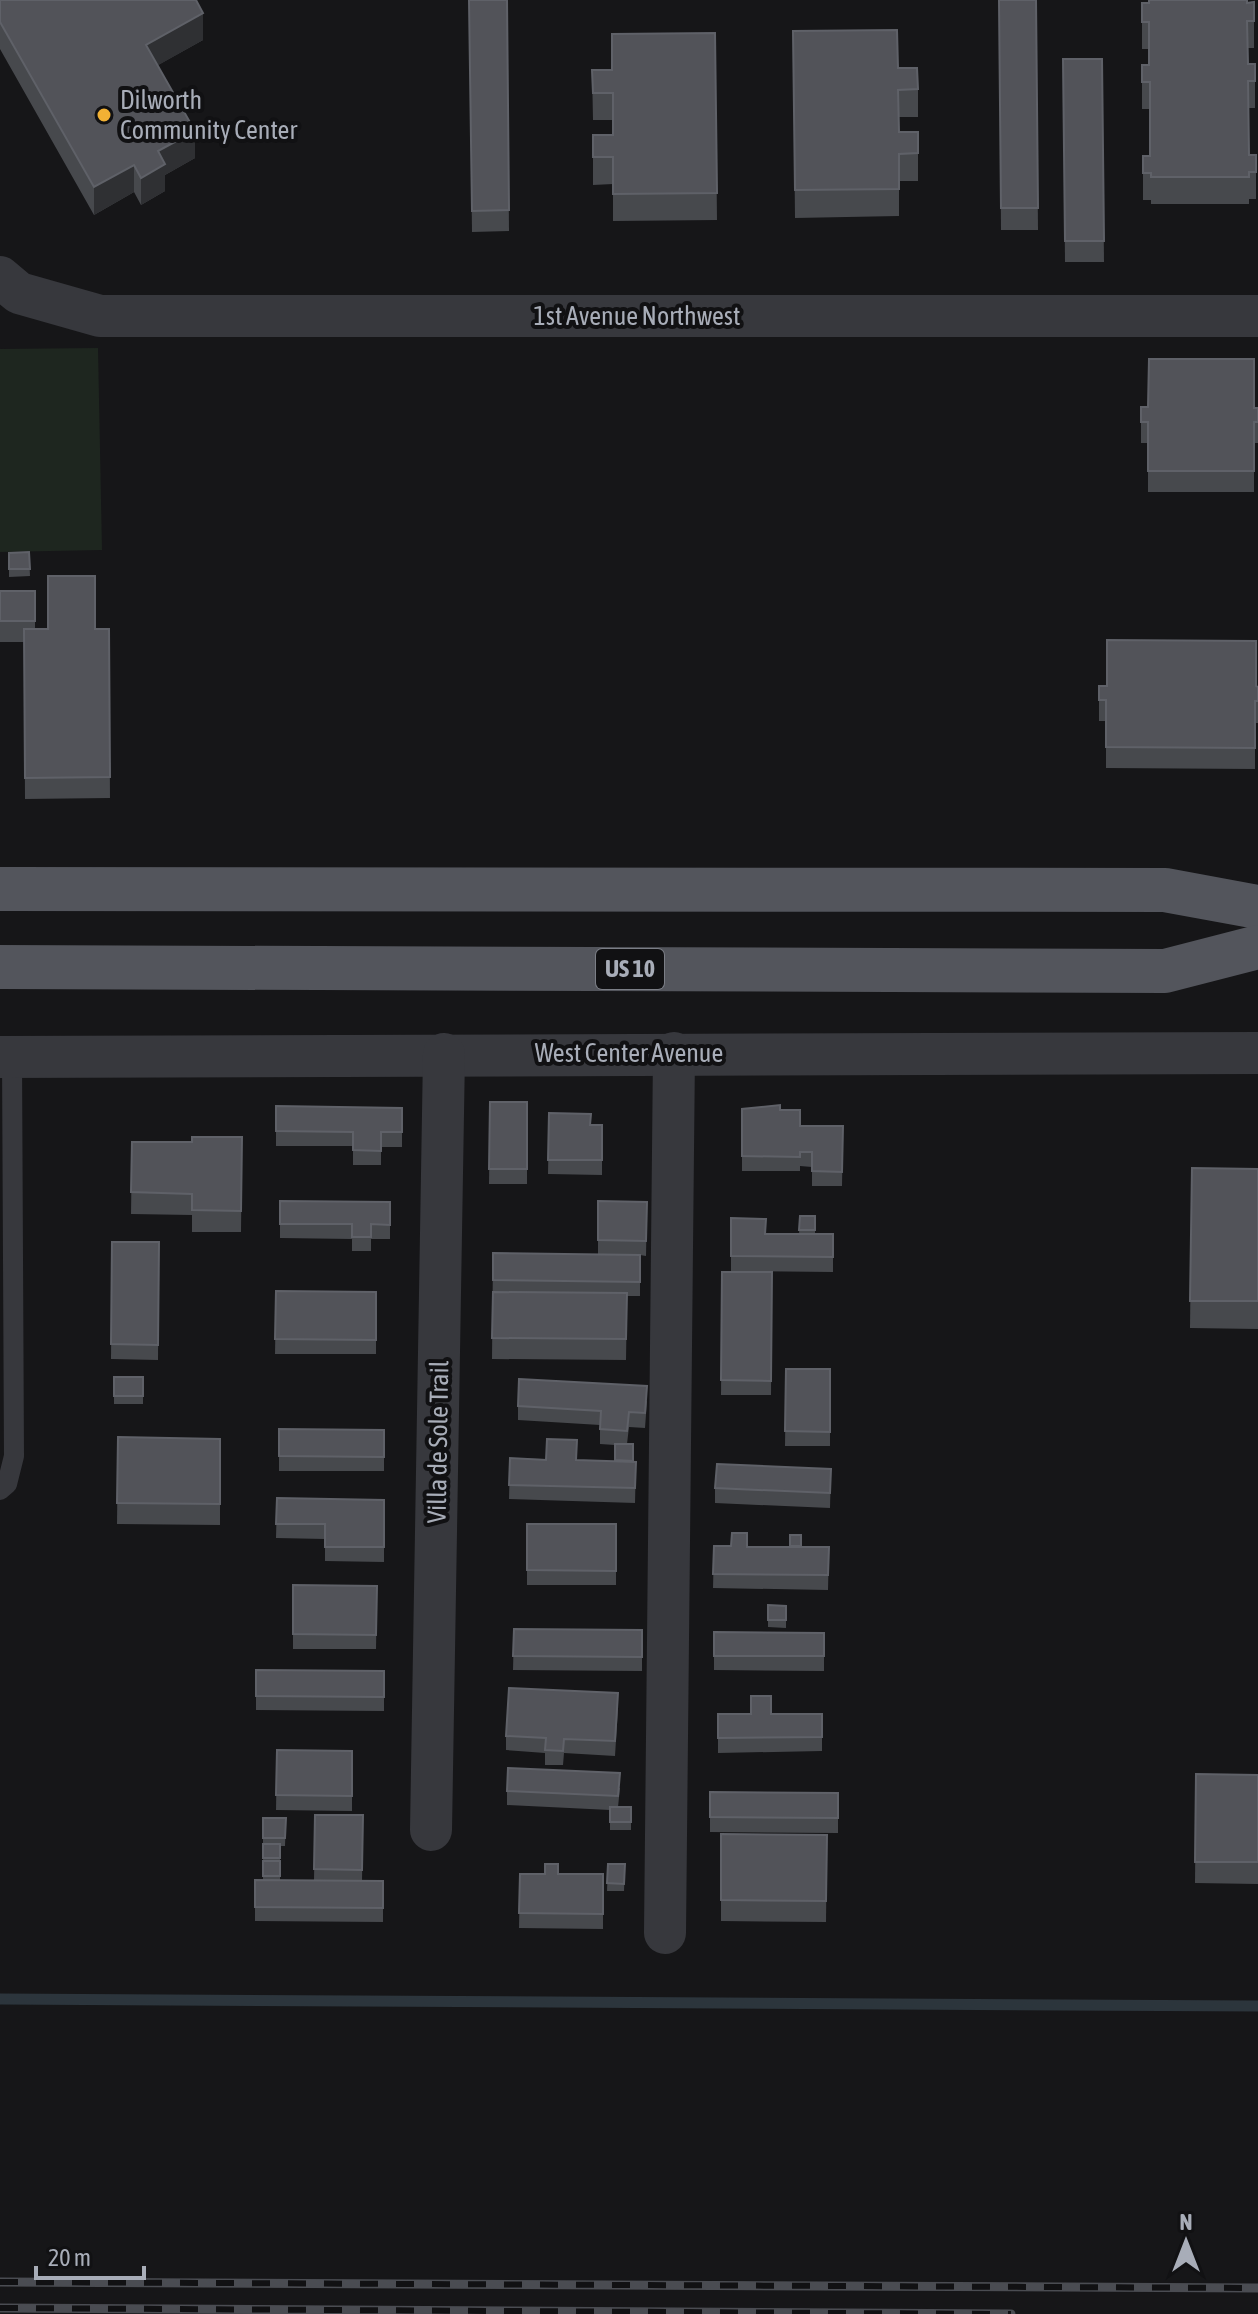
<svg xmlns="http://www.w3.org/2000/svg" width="1258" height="2314" font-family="'Asap Condensed',sans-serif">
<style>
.green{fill:#1e261f}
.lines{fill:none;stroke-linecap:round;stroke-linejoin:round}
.stream{stroke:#2c353c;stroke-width:11}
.lane{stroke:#37383d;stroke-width:20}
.street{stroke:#37383d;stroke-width:42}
.primary{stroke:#53555c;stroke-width:44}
.rail-casing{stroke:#4a4c52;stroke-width:9}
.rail{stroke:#111113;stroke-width:6;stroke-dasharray:18;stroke-linecap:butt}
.wall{fill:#47494d}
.shaded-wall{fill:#2f3033}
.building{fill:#525359;stroke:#5f6168;stroke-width:2}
.poi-dot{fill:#f2b134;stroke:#111113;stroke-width:3}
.labels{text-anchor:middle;stroke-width:8;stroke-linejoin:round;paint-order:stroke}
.shield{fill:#111113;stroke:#7b7e86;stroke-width:2}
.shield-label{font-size:24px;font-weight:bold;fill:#a8adb8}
.poi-label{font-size:26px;fill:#a8adb8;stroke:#111113;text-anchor:start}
.street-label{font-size:26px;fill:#a8adb8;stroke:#111113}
</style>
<rect width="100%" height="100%" fill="#161618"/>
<path class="green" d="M98,348L102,550L0,552V349Z"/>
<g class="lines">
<path class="stream" d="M0,1999L1258,2006"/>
<path class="lane" d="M0,1490L7,1484L14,1456L12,1057"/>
<g class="street">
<path d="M0,277L19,293L100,316H1258"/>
<path d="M0,1057L1258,1053"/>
<path d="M431,1830L444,1054"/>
<path d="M665,1933L674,1053"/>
</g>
<g class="primary">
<path d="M0,889L1165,890L1258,907"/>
<path d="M0,967L1165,971L1258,947"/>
</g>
<g class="rail-casing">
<g id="rail">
<path d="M0,2282L1258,2288"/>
<path d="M0,2308L1011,2314"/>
</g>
</g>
<use href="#rail" class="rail"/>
</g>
<g class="wall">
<path d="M0,0L203,40L158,65L195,158L165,175V191L141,205L134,192L94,215L0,49Z"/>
<path d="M469,0H507L509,231L472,232Z"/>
<path d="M999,0H1036L1038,230H1001Z"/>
<path d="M1254,2V48H1248V64H1255V108H1248L1249,155H1256V199H1249V204H1151V200H1143V156H1150V109H1142V65H1149V49H1142V3Z"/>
<path d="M793,31L898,68L918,89V117H898L899,132H918V181H899V216L795,218Z"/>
<path d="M715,33L717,220L613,221V184L593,185V135H613V120H593L592,70H612Z"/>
<path d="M1063,59H1102L1104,262H1065Z"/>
<path d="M1141,407L1258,408V443H1254V492H1148V443H1141Z"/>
<path d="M29,552L30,576L9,577V553Z"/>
<path d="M0,591H35V629H109L110,798L25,799L24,642H0Z"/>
<path d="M1258,687V723H1255V769L1106,768V721H1099V700Z"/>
<path d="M490,1102H527V1184H489Z"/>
<path d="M276,1106L402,1108V1147H381V1165H353V1146H276Z"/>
<path d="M742,1109L780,1110L800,1126H843L842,1186H812V1167L800,1166V1171H742Z"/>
<path d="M549,1113L591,1125H602V1175L548,1174Z"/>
<path d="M242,1137L241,1232H192V1215L131,1214L132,1142H192Z"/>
<path d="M1192,1168L1258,1169V1329L1190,1328Z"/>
<path d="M280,1201L390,1202V1239H371V1251H352V1239L280,1238Z"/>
<path d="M598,1201L647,1202L646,1256L640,1255V1296H627L626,1360L492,1359L493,1253L598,1255Z"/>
<path d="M800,1216H815V1234H833V1272L731,1271V1218L766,1234H799Z"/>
<path d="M112,1242H159L158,1360L111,1359Z"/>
<path d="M722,1272H772L771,1395H721Z"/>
<path d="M276,1291L376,1292V1354H275Z"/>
<path d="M786,1369H830V1446H785Z"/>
<rect x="114" y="1377" width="29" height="27"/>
<path d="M647,1401L645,1428L629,1427L627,1444L633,1462H636L635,1503L509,1499L510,1458L615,1461V1445L600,1444V1425L518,1420V1406Z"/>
<path d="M279,1429L384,1430V1471H279Z"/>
<path d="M118,1437L220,1439V1525L117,1524Z"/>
<path d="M831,1469L830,1508L715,1503V1488Z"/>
<path d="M277,1498L384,1500V1562L325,1561V1539L276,1538Z"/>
<rect x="527" y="1524" width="89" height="61"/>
<path d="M790,1535H801V1547H829L828,1590L713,1588L714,1546L790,1547Z"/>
<path d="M293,1585L377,1586L376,1649H293Z"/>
<path d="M768,1605L786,1606V1628L768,1627Z"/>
<path d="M514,1629L642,1630V1671L513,1670Z"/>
<path d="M714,1632L824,1633V1671L714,1670Z"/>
<path d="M256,1670L384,1671V1711L256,1710Z"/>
<path d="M618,1708L615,1756L564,1753L563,1765H545V1753L506,1750V1736Z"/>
<path d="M718,1714H822V1751L718,1753Z"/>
<path d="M277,1750L352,1751V1811L276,1810Z"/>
<path d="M1196,1774L1258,1775V1884L1195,1883Z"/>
<path d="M620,1788L618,1807H631V1830H610V1810L507,1805V1791Z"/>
<path d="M710,1792L838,1793V1833L710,1832Z"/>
<path d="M315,1815H363L362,1881H383V1922L255,1921V1880H263V1818H286L285,1846H280V1880H314Z"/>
<path d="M721,1834L827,1835L826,1922L721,1921Z"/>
<path d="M608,1864H625L624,1891H607Z"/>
<path d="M520,1874H603V1929L519,1928Z"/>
</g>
<g class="shaded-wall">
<path d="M203,13V40L146,72V45Z"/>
<path d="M195,131V158L165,175V191L141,205V178L158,151Z"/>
<path d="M134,165V192L94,215V187Z"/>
</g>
<g class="building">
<path d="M0,0H196L203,13L146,45L195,131L158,151L165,164L141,178L134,165L94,187L0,22Z"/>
<path d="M469,0H507L509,210L472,211Z"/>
<path d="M999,0H1036L1038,208H1001Z"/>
<path d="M1149,0H1247V3L1254,2V21H1247L1248,64H1255V81H1248L1249,155H1256V172H1249V177H1151V173H1143V156H1150V82H1142V65H1149V22H1142V3H1149Z"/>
<path d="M897,30L898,68H917L918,89L898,90L899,132H918V153L899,154V189L795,190L793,31Z"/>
<path d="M715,33L717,193L613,194V157H593V135H613V93H593L592,70H612V34Z"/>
<path d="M1063,59H1102L1104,241H1065Z"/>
<path d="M1149,359H1254V408H1258V422H1254V471H1148V422H1141V407H1148Z"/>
<path d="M29,552L30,569H9V553Z"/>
<path d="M48,576H95V629H109L110,777L25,778L24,629H48Z"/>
<rect x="0" y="591" width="35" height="30"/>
<path d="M1107,640L1256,641V686L1258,687V701H1255V748L1106,747V700H1099V686H1107Z"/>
<path d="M490,1102H527V1169H489Z"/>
<path d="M780,1105V1110H800V1126H843L842,1172L812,1171V1152H800V1157L742,1156V1109Z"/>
<path d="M276,1106L402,1108V1132H381V1151L353,1150V1132L276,1131Z"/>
<path d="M549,1113L591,1114L590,1125H602V1160H548Z"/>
<path d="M192,1137H242L241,1211L192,1210V1194L131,1192L132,1142H192Z"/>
<path d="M1192,1168L1258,1169V1301H1190Z"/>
<path d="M280,1201L390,1202V1225L371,1224V1237H352V1224H280Z"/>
<path d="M598,1201L647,1202L646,1241L598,1240Z"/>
<path d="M800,1216H815V1230H799Z"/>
<path d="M731,1218L766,1219L765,1234H833V1257L731,1256Z"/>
<path d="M112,1242H159L158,1345L111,1344Z"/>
<path d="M493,1253L640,1255V1282L493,1280Z"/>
<path d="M722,1272H772L771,1381L721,1380Z"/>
<path d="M276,1291L376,1292V1340L275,1339Z"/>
<path d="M493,1292L627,1293L626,1339L492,1338Z"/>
<path d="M786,1369H830V1432L785,1431Z"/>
<rect x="114" y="1377" width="29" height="19"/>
<path d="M519,1379L647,1386L645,1413L629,1412L627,1431L600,1429L601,1411L518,1406Z"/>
<path d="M279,1429L384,1430V1457L279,1456Z"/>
<path d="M118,1437L220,1439V1504L117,1503Z"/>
<path d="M547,1439L577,1440L576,1460L636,1462L635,1488L509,1485L510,1458L546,1460Z"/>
<path d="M615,1444H633V1461L615,1460Z"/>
<path d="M717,1464L831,1469L830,1493L715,1488Z"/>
<path d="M277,1498L384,1500V1547H325V1524H276Z"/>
<path d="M527,1524H616V1571L527,1570Z"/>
<path d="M732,1533H747V1547H829L828,1575L713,1574L714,1546H731Z"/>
<rect x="790" y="1535" width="11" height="11"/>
<path d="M293,1585L377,1586L376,1635L293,1634Z"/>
<path d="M768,1605L786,1606V1620H768Z"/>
<path d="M514,1629L642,1630V1657L513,1656Z"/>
<path d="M714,1632L824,1633V1656H714Z"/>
<path d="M256,1670L384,1671V1697L256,1696Z"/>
<path d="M509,1688L618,1693L615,1741L564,1739L563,1751L545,1750L546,1738L506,1736Z"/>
<path d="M751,1696H771V1714H822V1737L718,1738V1714H751Z"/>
<path d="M277,1750L352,1751V1796L276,1795Z"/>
<path d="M508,1768L620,1773L618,1796L507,1791Z"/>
<path d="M1196,1774L1258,1775V1862H1195Z"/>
<path d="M710,1792L838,1793V1818L710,1817Z"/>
<rect x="610" y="1807" width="21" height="15"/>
<path d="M315,1815H363L362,1870L314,1869Z"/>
<path d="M263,1818H286L285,1838H263Z"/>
<path d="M721,1834L827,1835L826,1901L721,1900Z"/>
<rect x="263" y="1844" width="17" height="14"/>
<rect x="263" y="1861" width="17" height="15"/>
<path d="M545,1864H558V1874H603V1914L519,1913L520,1874H545Z"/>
<path d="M608,1864H625L624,1884L607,1883Z"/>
<path d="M255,1880L383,1881V1908L255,1907Z"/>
</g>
<circle class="poi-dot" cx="104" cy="115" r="8"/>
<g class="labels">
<rect class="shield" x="596" y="949" width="68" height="40" rx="6"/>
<g class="shield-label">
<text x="630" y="977">US 10</text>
</g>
<g class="poi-label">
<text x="120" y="109">Dilworth<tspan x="120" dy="30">Community Center</tspan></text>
</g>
<g class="street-label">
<text x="637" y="325">1st Avenue Northwest</text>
<text x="629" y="1062">West Center Avenue</text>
<text transform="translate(438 1442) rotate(-89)" y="9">Villa de Sole Trail</text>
</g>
</g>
<g transform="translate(1186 2242)" stroke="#111113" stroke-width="6" paint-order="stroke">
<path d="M0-6L14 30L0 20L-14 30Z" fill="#a8adb8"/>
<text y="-12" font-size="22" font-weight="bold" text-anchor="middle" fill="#a8adb8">N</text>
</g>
<path d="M36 2266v12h108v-12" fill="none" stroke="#a8adb8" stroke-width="4"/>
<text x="48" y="2266" font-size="24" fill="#a8adb8" stroke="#111113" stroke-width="6" paint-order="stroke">20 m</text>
</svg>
